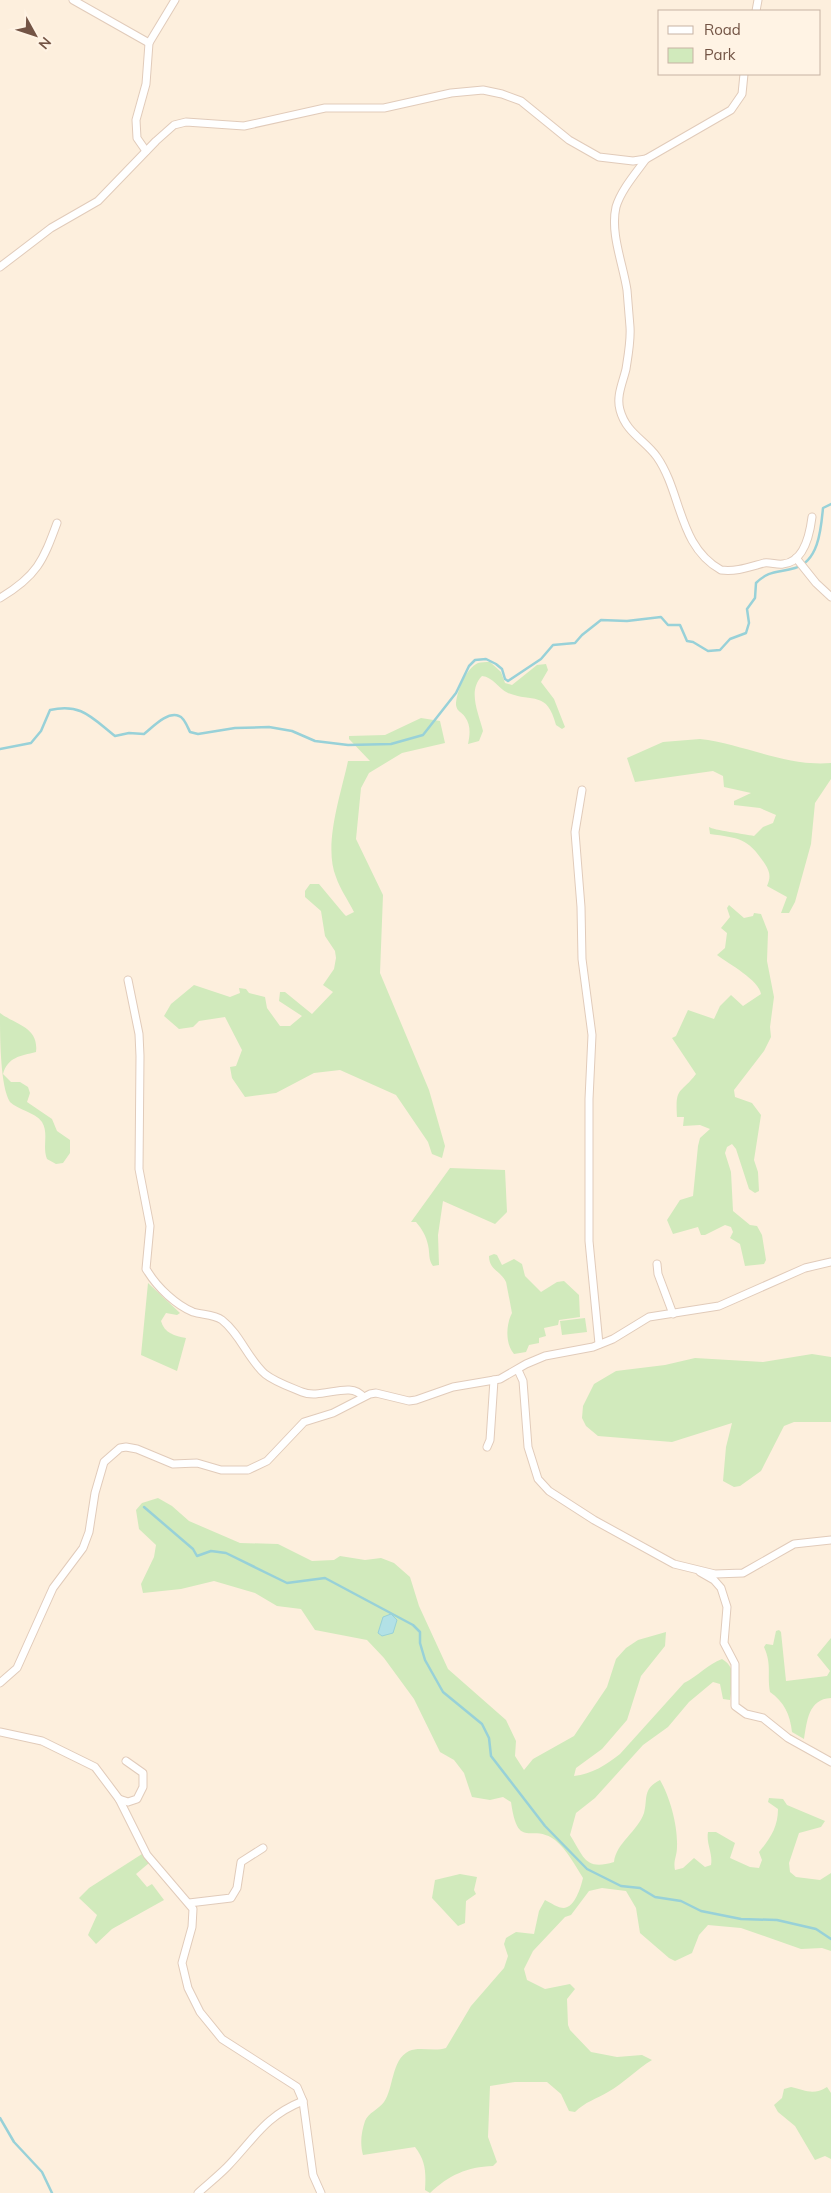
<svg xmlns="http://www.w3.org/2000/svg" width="831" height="2193" font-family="Mulish,sans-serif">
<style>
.green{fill:#d1eabc}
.water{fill:#b2e1e6;stroke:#98d1d8}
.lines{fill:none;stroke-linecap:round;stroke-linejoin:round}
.stream{stroke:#98d1d8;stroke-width:2.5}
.minor-casing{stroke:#e1cbba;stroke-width:9}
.minor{stroke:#fff;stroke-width:7}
</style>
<rect width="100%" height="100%" fill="#fdefdd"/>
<g class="green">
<path d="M490,662L501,672L505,683L512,685L537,665L546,664L548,670L541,682L554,699L565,727L562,729L556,725C547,690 533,703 508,693C498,688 493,677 482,676C467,691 479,714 483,731L479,741L468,744C470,735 471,725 465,717C462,712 457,712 456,705C456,693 466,668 478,663C481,662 486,662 490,662Z"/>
<path d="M421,718L440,721L445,743L402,753L369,773L361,788L356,839L383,895L380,973L429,1090L445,1146L442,1158L432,1154L428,1142L396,1095L340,1070L314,1073L276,1093L245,1097L232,1078L230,1067L236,1066L242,1050L225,1017L199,1021L193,1027L179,1029L164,1016L171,1004L194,985L230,997L240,993L239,988L246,989L249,993L265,997L267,1008L280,1026H290L302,1016L279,1001L280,992H285L312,1014L333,992L323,985L334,969L336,958L335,951L325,936L321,911L305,897V891L310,884H319L344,914L346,916L354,912C348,900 340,889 336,877C323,845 341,794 348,761H370L349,739V736L385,735Z"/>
<path d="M700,739C744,744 786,767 831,763V779L815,803L811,844L795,902L789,913H781L787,897L767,886C771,877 770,872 765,864C748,838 739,838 710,834L709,827C713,830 745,834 754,836L763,827L773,823L776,815L760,808L734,805V801L751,793L724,787L723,776L713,771L635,782L627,758L663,742Z"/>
<path d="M729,905L744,918L753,916L754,913L761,914L768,932L767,961L774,997L770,1027L771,1037L764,1051L734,1090L735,1097L752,1103L761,1115L754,1160L758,1172L759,1191L755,1193L749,1189L736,1149L732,1144L727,1147L725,1153L731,1172L733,1211L750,1225L757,1226L762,1235L766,1260L764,1264L745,1266L740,1244L730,1238L733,1232L731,1227L725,1225L705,1235H701L698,1227L673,1234L667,1220L680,1200L693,1196L698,1146L700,1138L710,1129L700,1125L683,1126L684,1117H677C675,1086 680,1095 696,1074L672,1038L676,1036L688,1010L714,1019L720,1006L731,995L743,1006L761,994C759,980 729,964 717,955L725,948L727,933L721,928L730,917L727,908Z"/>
<path d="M0,1013C16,1025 39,1027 36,1052C20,1056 8,1057 3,1074L11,1082H20L28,1087L30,1093L27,1102L52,1119L57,1131L70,1140V1153L63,1163L56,1164L47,1159C42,1146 49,1134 42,1122C35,1112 18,1110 10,1102C0,1086 0,1035 0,1013Z"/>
<path d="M450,1168L505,1170L507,1212L495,1224L443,1201L438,1235L439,1265L433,1266C428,1259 430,1253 428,1245C426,1236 422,1229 416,1222H411Z"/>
<path d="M494,1254L497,1255L502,1265L514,1259L522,1264L525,1276L541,1292L557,1282L564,1281L579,1295L580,1317L559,1320L558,1325L544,1328L546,1336L539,1338V1343L529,1345L526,1352L514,1354C505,1344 506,1324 512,1313C511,1308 507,1286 506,1282C501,1271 489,1270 489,1256Z"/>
<path d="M148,1283L180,1313L177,1315L166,1313L161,1321C164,1333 175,1336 186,1338L177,1371L141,1355Z"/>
<path d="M585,1318L587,1332L562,1335L560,1321Z"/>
<path d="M812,1354L831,1357V1422H794L784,1426L761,1471L740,1486L734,1487L723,1481L726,1447L732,1423L672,1442L598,1436L586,1426L582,1418L583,1406L594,1384L616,1371L665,1365L695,1358L763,1362Z"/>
<path d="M158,1498L172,1506L189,1521L240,1543L278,1544L312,1561L334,1560L340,1556L365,1560L381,1558L394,1563L410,1577L419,1606L448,1669L506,1720L516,1741L515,1756L524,1770L533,1759L574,1736L607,1687L616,1659L626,1648L638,1640L666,1632L665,1646L641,1676L627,1720L602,1749L576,1768L574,1776C592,1774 606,1765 620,1754L684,1683C698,1676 708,1664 722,1659C738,1668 732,1685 730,1700L723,1699L720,1684L713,1682L689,1702L668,1727L643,1745L595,1798L576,1813L570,1835C584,1857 585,1871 614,1862C616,1843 638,1831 644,1813C648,1799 642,1789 660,1780C670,1797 678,1826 677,1847C677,1856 673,1861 675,1870L683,1868L694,1858L705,1867L711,1865C713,1853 706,1844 708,1832H716L735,1843L730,1858L750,1867L759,1868L762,1860L759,1852C770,1839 778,1827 778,1809L768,1802L769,1798L783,1799L787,1805L825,1821L821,1827L799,1833L789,1863L790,1872L796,1877L820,1880L831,1873V1951L822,1948L801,1949L741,1928L708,1925L699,1935L692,1953L675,1961L669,1958L640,1933L636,1908L626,1891L602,1888L589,1891L571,1915L565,1917L533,1951L524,1969L527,1980L545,1989L570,1984L575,1989L567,1999L568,2025L570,2030L591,2052L617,2057L642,2055L652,2060C637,2069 624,2083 608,2092C596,2099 585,2102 575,2112L569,2111L561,2094L547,2082H515L490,2086L488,2137L497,2162L493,2166C467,2167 449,2175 430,2193L425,2190C426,2173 426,2161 415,2147L363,2155C360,2144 361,2133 365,2121C368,2113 379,2109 384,2102C394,2088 391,2060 409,2051C420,2046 433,2052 446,2048L471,2006L504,1968L508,1956L504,1944L506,1938L516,1932L534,1934L539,1911L545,1900C551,1903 558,1908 564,1908C575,1907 581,1887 583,1878C575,1865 567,1850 555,1840C531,1822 518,1852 511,1802L503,1797L490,1800L472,1797L464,1773L454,1760L440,1752L414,1699L384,1658L367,1640L315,1630L301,1609L277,1606L255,1593L214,1581L181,1589L143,1593L141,1584L154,1557L156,1545L139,1529L136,1510L142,1503Z"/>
<path d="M779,1630L781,1632L786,1681L827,1676L830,1671L817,1655L831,1638V1698C808,1699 807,1722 804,1739L792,1732C790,1714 784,1702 770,1692C767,1674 772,1665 764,1647L766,1644L773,1645L776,1631Z"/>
<path d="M142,1854L149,1863L136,1874L147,1887L152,1884L164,1900L112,1929L96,1944L88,1935L97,1915L79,1898L89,1888Z"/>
<path d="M460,1874L477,1877L474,1890L476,1894L466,1901L465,1923L458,1926L432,1898L435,1880Z"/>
<path d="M791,2087C805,2090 813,2096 827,2087L831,2093V2159L825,2156L815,2160L795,2126L778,2112L774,2105L782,2098L784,2089Z"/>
</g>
<path class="water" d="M391,1614L397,1620L393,1633L382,1636L378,1633L383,1617Z"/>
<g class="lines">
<g class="stream">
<path d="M0,749L31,743L41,731L50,710C81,703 91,717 115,736L129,733L144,734C152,728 167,711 179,716C184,717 188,728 190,732L198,734L235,728L269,727L292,731L315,741L348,745L391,744L423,735L456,693L469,666L475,660L486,659L496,664L502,669L505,679L508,681L541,659L553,645L575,643L582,635L601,620L627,621L661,617L668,625H680L687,641L693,642L708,651L720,650L730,639L746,633L749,623L747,609L755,598L756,583C769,570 778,573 795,568C819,561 821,528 823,508L831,504"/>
<path d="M144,1507L193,1549L197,1556L211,1551L226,1553L287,1583L325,1578L413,1625L420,1632V1643L425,1660L443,1692L482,1724L489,1738L491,1756L545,1826L587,1869L621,1886L640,1888L655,1897L681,1901L701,1911L741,1919L777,1920L816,1929L831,1939"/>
<path d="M0,2118L14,2142L42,2172L52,2193"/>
</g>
<g class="minor-casing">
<g id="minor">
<path d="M73,0L149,43"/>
<path d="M756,11L758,0"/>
<path d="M146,151L137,138L136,120L146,84L149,43L175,0"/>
<path d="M646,159C636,173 621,190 616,207C610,233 623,264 627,290C628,302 629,315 630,327C631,340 628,356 626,369C623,382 616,396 620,410C626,433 645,440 657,457C682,493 678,546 721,570C736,572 749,567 764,563C770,562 777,565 783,564C805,562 810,533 812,517"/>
<path d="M0,267L51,228L98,201L156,141L174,125L186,122L244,126L325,108H384L451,93L483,90L502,94L521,101L569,140L599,157L633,161L646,159L731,110L742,94L744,74"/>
<path d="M796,558L816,583L831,597"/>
<path d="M0,598C37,576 43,561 57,523"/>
<path d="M582,790L575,832L581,907L582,959L592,1035L589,1099V1241L599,1344"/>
<path d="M128,980L139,1034L140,1056L139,1169L150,1226L146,1269L148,1272C158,1288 176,1305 193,1312C202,1315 214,1314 222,1320C240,1334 248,1359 265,1374C275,1382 290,1387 302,1392C321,1400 351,1380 363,1397"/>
<path d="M657,1264L658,1274L673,1314"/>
<path d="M518,1370L523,1381L528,1447L538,1479L549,1491L594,1520L674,1564L715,1574L743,1573L794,1544L831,1540"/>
<path d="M487,1447L490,1440L494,1380"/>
<path d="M700,1572L714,1580L721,1588L727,1607L724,1643L735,1664V1706L746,1714L763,1718L788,1738L831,1762"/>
<path d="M0,1683L17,1668L53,1588L83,1548L89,1532L95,1493L104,1462L120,1448L126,1447L137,1449L173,1464L197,1463L221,1470H248L267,1461L304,1422L333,1413L370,1394L376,1393L409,1401L416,1400L453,1387L500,1379L526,1364L545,1356L593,1347L613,1339L649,1317L719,1306L805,1268L831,1262"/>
<path d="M0,1732L42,1741L95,1767L119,1799L147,1855L193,1909L192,1927L182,1963L188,1988L200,2012L222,2039L297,2087L303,2101L313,2175L321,2193"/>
<path d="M119,1799L128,1802L137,1799L143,1787V1773L126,1761"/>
<path d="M189,1903L231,1898L237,1888L241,1862L263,1848"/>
<path d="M198,2193C208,2184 218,2176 227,2167C254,2139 265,2116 303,2101"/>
</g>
</g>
<use href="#minor" class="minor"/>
</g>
<rect x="658" y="10" width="162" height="65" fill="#fff3e4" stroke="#c7b3a4"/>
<rect x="668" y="26" width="25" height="8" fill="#ffffff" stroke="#c7b3a4"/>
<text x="704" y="35" font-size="15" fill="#735445">Road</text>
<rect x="668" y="48" width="25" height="15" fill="#d1eabc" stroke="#c7b3a4"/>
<text x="704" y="60" font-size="15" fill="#735445">Park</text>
<g transform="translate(35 35) rotate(130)" stroke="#fff3e4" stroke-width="4" paint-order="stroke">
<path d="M0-4L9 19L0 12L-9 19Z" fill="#735445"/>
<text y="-8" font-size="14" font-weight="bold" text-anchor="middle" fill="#735445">N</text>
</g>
</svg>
